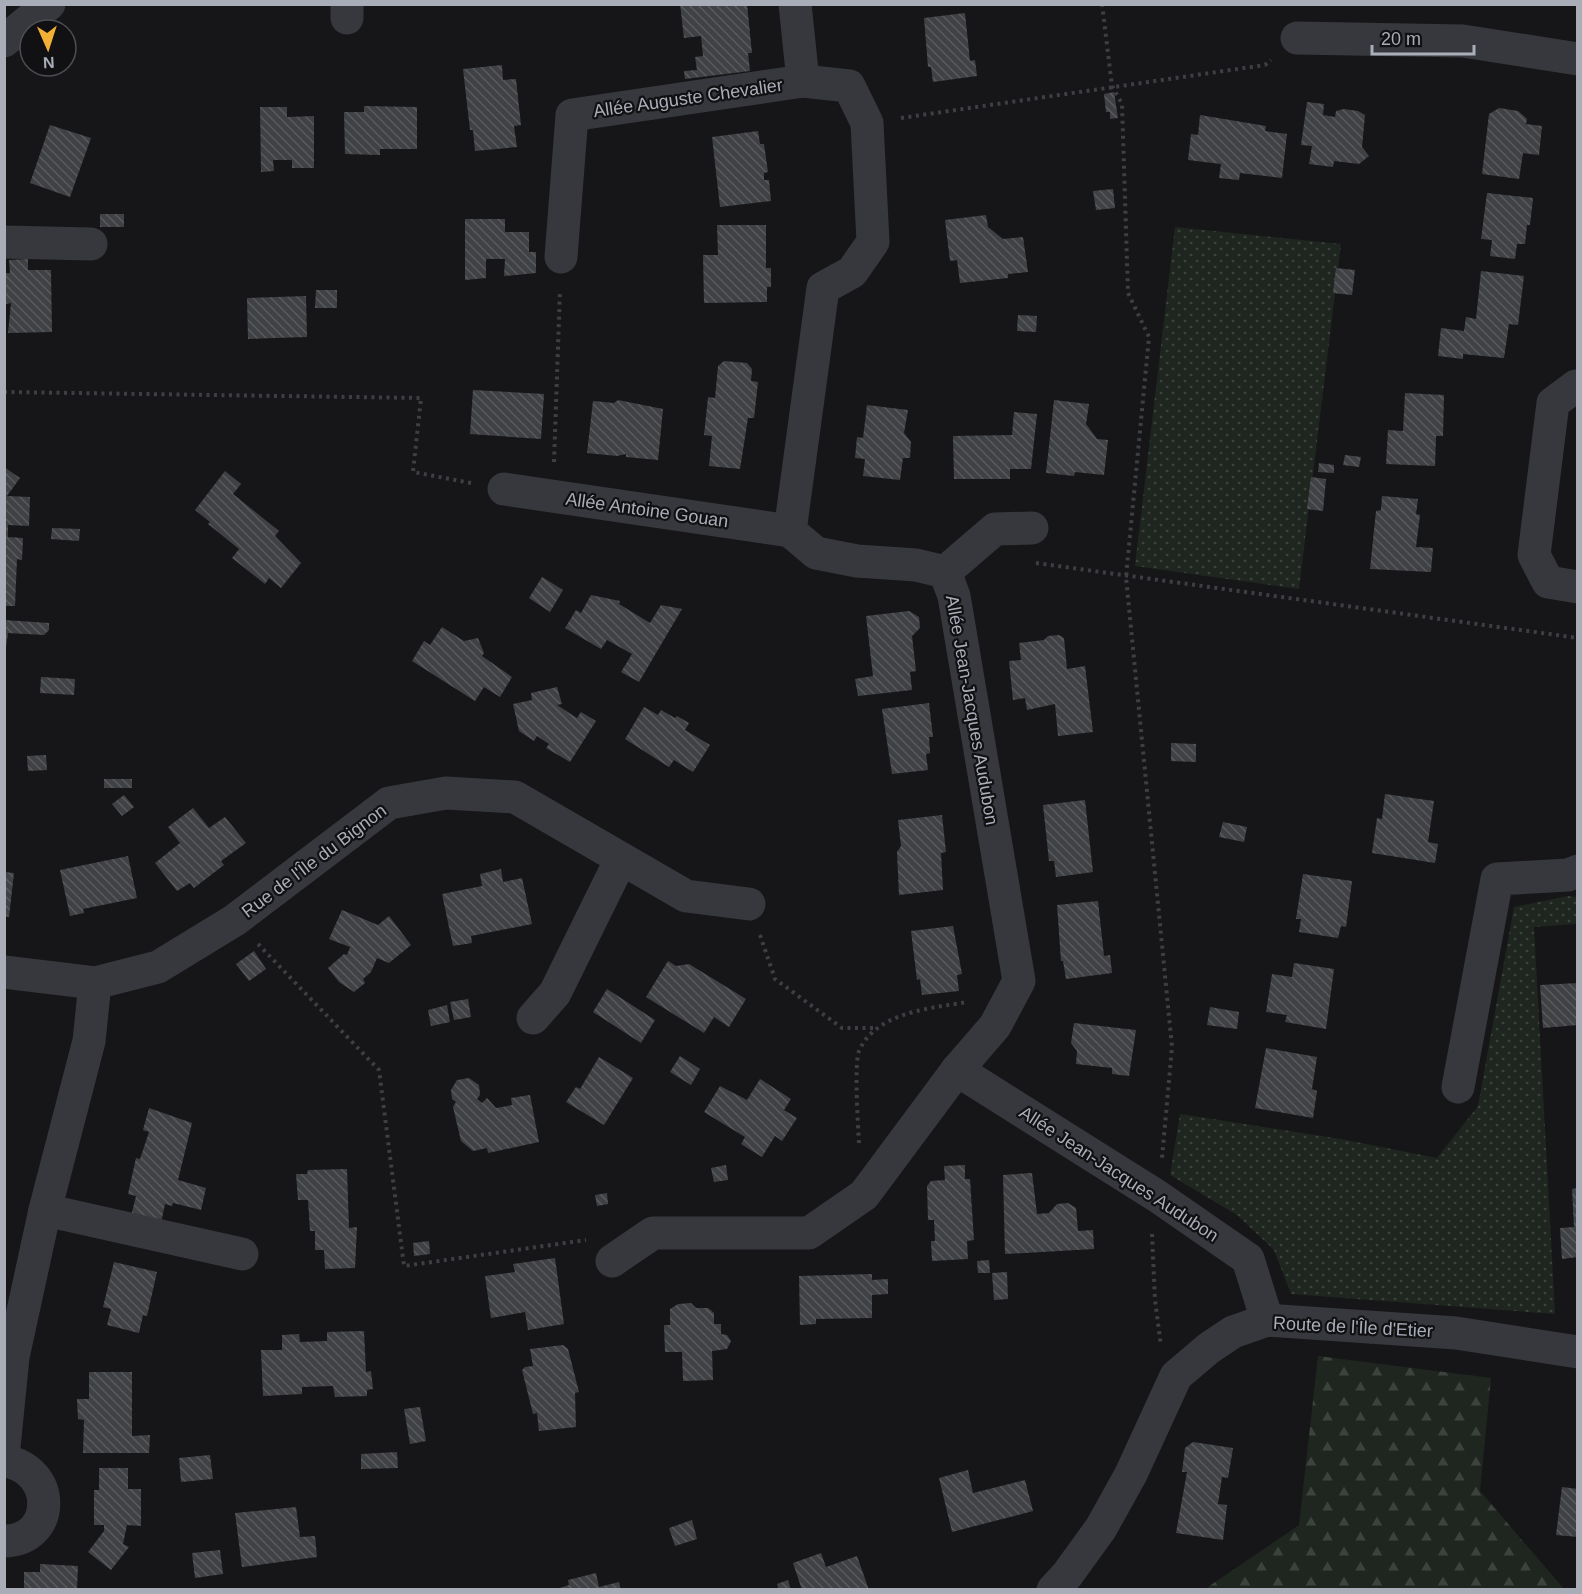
<svg xmlns="http://www.w3.org/2000/svg" width="1582" height="1594" font-family="Helvetica,sans-serif">
<style>
.grass{fill:url(#grass-dots)}
.forest{fill:url(#forest-firs)}
.building{fill:url(#building-back-hatch)}
.lines{fill:none;stroke-linecap:round;stroke-linejoin:round}
.path{stroke:#3d3f44;stroke-width:4;stroke-dasharray:3 4.5;stroke-linecap:butt}
.minor{stroke:#37383d;stroke-width:33}
.labels{text-anchor:middle;stroke-width:4.5;stroke-linejoin:round;paint-order:stroke}
.street-label{font-size:18px;fill:#a8adb8;stroke:#111113}
</style>
<defs>
<pattern id="grass-dots" width="8" height="8" patternUnits="userSpaceOnUse" patternTransform="scale(1.5)"><rect width="8" height="8" fill="#1e261f"/><path d="M2 2h.1M6 6h.1" fill="none" stroke="#3c433d" stroke-width="1.8" stroke-linecap="round"/></pattern>
<pattern id="forest-firs" width="22" height="20" patternUnits="userSpaceOnUse" patternTransform="scale(1.5)"><rect width="22" height="20" fill="#1e261f"/><path d="M5 1l3.5 6h-7zM16 11l3.5 6h-7z" fill="#3c433d"/></pattern>
<pattern id="building-back-hatch" width="6" height="6" patternUnits="userSpaceOnUse" patternTransform="scale(1.5)"><rect width="6" height="6" fill="#404145"/><path d="M-1 5l2 2M0 0l6 6M5-1l2 2" fill="none" stroke="#595a5e"/></pattern>
</defs>
<rect width="100%" height="100%" fill="#161618"/>
<g class="grass">
<path d="M1175,227L1341,244L1299,589L1135,566Z"/>
<path d="M1568,896L1577,897V924L1534,927L1555,1314L1291,1294L1274,1250L1237,1215L1170,1175L1180,1114L1341,1139L1437,1158L1478,1106L1514,907Z"/>
</g>
<path class="forest" d="M1318,1356L1491,1378L1480,1491L1564,1589H1205L1299,1525Z"/>
<g class="building">
<path d="M680,4H747L752,53H748L750,71L685,79L684,71L697,70L695,57L703,56L701,36L684,38Z"/>
<path d="M965,13L970,61L975,60L977,76L933,82L931,67H928L924,18Z"/>
<path d="M502,65L503,80L516,79L521,125L514,126L517,147L475,151L473,130H470L463,69Z"/>
<path d="M1114,92L1118,118L1110,119V112H1106L1104,94Z"/>
<path d="M1307,102L1324,104L1323,115L1335,117L1336,111L1344,109L1358,111L1365,115L1362,147L1369,156L1359,164L1334,161L1333,167L1309,164L1312,146L1301,145Z"/>
<path d="M364,106L417,107V149H380V155L345,154L344,112H364Z"/>
<path d="M260,107H287V117L314,116V168H292V160H273L274,171L261,172Z"/>
<path d="M1499,108L1518,111L1527,119L1526,124L1542,126L1539,155L1523,153L1519,179L1482,174L1489,114Z"/>
<path d="M1200,115L1266,126L1265,131L1287,134L1282,178L1240,173L1239,180L1219,178L1221,164L1188,160L1191,134L1198,135Z"/>
<path d="M50,125L91,138L70,197L30,183Z"/>
<path d="M758,131L760,144H764L768,172L764,173V180H769L771,201L720,207L712,137Z"/>
<path d="M1113,189L1115,208L1096,210L1093,191Z"/>
<path d="M1487,193L1533,198L1530,225H1527L1525,244H1517L1515,259L1490,256L1492,240L1481,239Z"/>
<rect x="100" y="214" width="24" height="13"/>
<path d="M986,215L988,227L1003,239L1023,237L1028,272L1008,274V278L960,283L957,260L950,261L945,220Z"/>
<path d="M465,219H505V232H529V252H536V273L504,276L505,259H486V278L465,280Z"/>
<path d="M717,225H766V268H771V287H767V302L704,303L703,255H718Z"/>
<path d="M28,259V270H51L52,332L8,333L11,303L6,304L5,273H10L9,260Z"/>
<path d="M1336,268L1355,270L1352,295L1333,293Z"/>
<path d="M1481,271L1524,276L1518,325L1509,324L1504,358L1463,354V359L1438,356L1441,328L1464,331L1466,317L1476,319Z"/>
<path d="M316,290H337V308H315Z"/>
<path d="M306,296L307,337L248,339L247,298Z"/>
<path d="M1018,315L1037,316L1036,332L1017,331Z"/>
<path d="M724,361L747,363L752,369L751,381L758,382L754,418H748L740,469L709,466L712,436L704,435L708,397L715,398L718,366Z"/>
<path d="M473,390L544,394L541,439L470,434Z"/>
<path d="M1405,393L1444,395L1443,436H1436L1435,466L1386,464L1388,430L1403,431Z"/>
<path d="M618,400L663,409L658,460L626,457V454L617,456L587,453L593,401L614,403Z"/>
<path d="M1054,400L1089,404L1086,424L1097,439L1108,440L1104,475L1075,472L1074,476L1046,473Z"/>
<path d="M867,405L908,410L904,433L911,442L910,458H903L900,480L863,476L865,459L855,458L857,437L863,438Z"/>
<path d="M1014,412L1037,414L1031,469H1010V479H954L953,436L1012,435Z"/>
<path d="M1345,455L1361,457L1359,467L1343,465Z"/>
<path d="M1319,463L1334,465V473L1318,472Z"/>
<path d="M4,467L20,478L7,496L30,497L29,526L8,525V537L23,538L22,560L17,559L15,606H4Z"/>
<path d="M225,471L241,484L233,494L279,531L275,536L301,563L281,588L269,578L265,584L232,558L239,549L208,524L210,522L195,510Z"/>
<path d="M1311,477L1326,479L1323,511L1307,509Z"/>
<path d="M1382,496L1418,499L1416,514L1420,515L1416,547L1433,548L1431,572L1370,569L1376,511L1381,510Z"/>
<path d="M52,528L80,529L79,541L51,539Z"/>
<path d="M542,577L563,590L550,612L529,598Z"/>
<path d="M591,595L620,601L619,604L650,623L661,605L682,609L639,682L621,672L632,654L607,640L601,649L565,628L576,610L581,613Z"/>
<path d="M909,611L919,617L920,628L912,636L916,671L910,672L912,690L858,696L855,679L873,676L866,616Z"/>
<path d="M4,620L49,623V630L44,635L8,633L4,661Z"/>
<path d="M442,627L464,641L478,638L484,653L482,656L512,677L500,697L484,687L475,701L412,661L424,641L430,645Z"/>
<path d="M1059,635L1064,638L1067,669L1085,666L1093,732L1058,736L1055,704L1027,710L1025,698L1013,700L1009,661L1021,660L1019,643L1044,640L1048,636Z"/>
<path d="M41,677L75,679L74,695L40,693Z"/>
<path d="M557,687L562,704L557,705L577,718L581,712L596,721L570,762L546,748L549,744L537,736L534,741L519,731L513,704L532,700L531,693Z"/>
<path d="M929,703L933,737H929L930,753L926,754L928,770L892,774L882,709Z"/>
<path d="M644,707L658,715L661,710L675,718L677,716L689,723L685,730L710,745L693,772L674,760L669,767L625,739Z"/>
<path d="M1171,743L1196,744V762L1171,761Z"/>
<path d="M46,755L47,770L28,771L27,756Z"/>
<rect x="104" y="779" width="28" height="9"/>
<path d="M1385,794L1434,801L1428,842L1438,844L1435,863L1372,853L1377,818L1382,819Z"/>
<path d="M124,795L134,807L122,816L112,804Z"/>
<path d="M1085,800L1093,872L1056,877L1054,861H1049L1043,805Z"/>
<path d="M193,808L209,828L225,817L246,843L221,861L224,865L194,888L190,883L177,891L155,863L180,843L168,827Z"/>
<path d="M942,815L946,852L941,853L943,890L899,895L897,852L901,846L898,820Z"/>
<path d="M1223,822L1247,827L1244,842L1219,837Z"/>
<path d="M128,856L137,898L83,909L84,913L70,916L60,870Z"/>
<path d="M501,869L503,882L522,878L532,924L471,936L472,943L453,946L442,894L482,886L480,874Z"/>
<path d="M4,872L14,873L9,917L4,916Z"/>
<path d="M1303,874L1352,881L1346,927L1341,926L1338,938L1299,932L1301,919H1296Z"/>
<path d="M1098,901L1104,956L1110,955L1112,973L1066,979L1063,961H1061L1057,905Z"/>
<path d="M342,910L378,925L389,916L411,945L389,963L377,958L371,972L363,979L365,983L354,992L339,982L328,968L344,954L347,955L350,947L329,939Z"/>
<path d="M953,926L962,974L957,975L959,991L922,995L920,979L917,980L911,931Z"/>
<path d="M254,951L266,969L249,981L236,964Z"/>
<path d="M668,961L676,966L689,964L746,999L729,1027L714,1017L704,1033L646,997Z"/>
<path d="M1294,963L1334,969L1326,1029L1285,1022L1287,1015L1266,1012L1272,974L1292,977Z"/>
<path d="M1578,983V1025L1543,1028L1540,985Z"/>
<path d="M607,989L655,1020L641,1043L593,1012Z"/>
<path d="M468,999L471,1017L454,1020L450,1002Z"/>
<path d="M447,1005L450,1022L431,1026L428,1010Z"/>
<path d="M1210,1007L1239,1012L1237,1029L1207,1025Z"/>
<path d="M1074,1023L1136,1030L1129,1076L1112,1074V1068L1076,1064L1077,1051L1071,1043Z"/>
<path d="M1266,1048L1317,1057L1312,1089L1317,1091L1313,1118L1255,1108Z"/>
<path d="M680,1056L700,1069L691,1085L670,1072Z"/>
<path d="M599,1057L633,1078L604,1125L566,1102L576,1087L580,1089Z"/>
<path d="M469,1078L479,1085L480,1095L477,1099L482,1103L487,1098L496,1108L512,1105L511,1098L530,1095L539,1142L488,1153L487,1148L473,1151L461,1141L453,1107L456,1102L452,1099L451,1090L457,1080Z"/>
<path d="M760,1079L791,1099L784,1110L797,1118L782,1141L775,1136L762,1157L741,1144L745,1137L704,1112L720,1086L747,1100Z"/>
<path d="M149,1108L192,1123L178,1180L206,1188L201,1210L173,1203L172,1206L165,1204L161,1223L131,1216L136,1196L128,1194L136,1158L140,1159L149,1132L143,1130Z"/>
<path d="M726,1165L728,1180L714,1182L711,1168Z"/>
<path d="M965,1165V1179H970L974,1240L967,1241L968,1259L932,1261L931,1241H935L934,1220H928L927,1186L931,1181L945,1180L944,1166Z"/>
<path d="M347,1169L349,1228L357,1227L355,1268L325,1269L324,1250H315V1231H310L308,1200H298L296,1174H307L308,1170Z"/>
<path d="M1032,1173L1037,1214L1049,1213L1057,1204L1068,1203L1076,1208L1078,1231L1093,1230L1094,1249L1005,1254L1003,1175Z"/>
<path d="M1578,1188V1257L1562,1259L1560,1228L1574,1227L1572,1189Z"/>
<path d="M607,1193L608,1204L597,1206L595,1195Z"/>
<path d="M429,1241L430,1254L414,1256L413,1243Z"/>
<path d="M555,1258L564,1324L528,1330L525,1312L491,1318L485,1276L515,1272L513,1264Z"/>
<path d="M989,1260L990,1273H978L977,1261Z"/>
<path d="M114,1262L157,1272L147,1316L143,1315L139,1333L107,1325L111,1309L103,1307Z"/>
<path d="M1007,1272L1008,1299L994,1300L992,1273Z"/>
<path d="M872,1274V1280L888,1279V1294L872,1295V1318L816,1319V1324L800,1325L799,1276Z"/>
<path d="M691,1303L696,1308H708L714,1313V1324H721V1334L727,1335L731,1341L727,1349L712,1351L713,1380L683,1381L682,1352H665L664,1325H670V1309L678,1304Z"/>
<path d="M364,1331L366,1372L371,1371L373,1389L367,1390V1396L335,1397L333,1386L302,1387V1394L263,1396L261,1350H282V1335L299,1334L300,1342L327,1341V1332Z"/>
<path d="M563,1345L568,1349L579,1392L575,1393L576,1427L539,1431L537,1413L533,1414L522,1370L525,1367L533,1366L530,1349Z"/>
<path d="M89,1372H132V1436L150,1435L149,1453H83L84,1420L78,1419L77,1399H89Z"/>
<path d="M420,1407L426,1441L410,1444L404,1409Z"/>
<path d="M1193,1442L1233,1448L1228,1478L1222,1477L1218,1504L1227,1505L1223,1540L1176,1533L1187,1472H1182L1185,1448Z"/>
<path d="M397,1452L398,1468L361,1469V1454Z"/>
<path d="M210,1455L213,1479L181,1482L179,1458Z"/>
<path d="M99,1468H128V1489H141V1526L127,1525L123,1544L129,1547L111,1570L88,1552L104,1531V1525H94V1490H99Z"/>
<path d="M968,1470L973,1493L1025,1480L1033,1511L952,1532L939,1478Z"/>
<path d="M1562,1487L1578,1489V1537L1556,1535Z"/>
<path d="M296,1507L300,1537L315,1536L317,1557L242,1567L235,1513Z"/>
<path d="M692,1520L697,1539L675,1546L669,1528Z"/>
<path d="M220,1550L223,1574L195,1578L192,1553Z"/>
<path d="M821,1553L826,1567L857,1556L869,1590H802L793,1563Z"/>
<path d="M40,1564L78,1566L77,1590H24V1572H40Z"/>
<path d="M596,1573L599,1587L619,1582L621,1590H554L569,1585L568,1580Z"/>
<path d="M788,1580L791,1590H779L777,1584Z"/>
</g>
<g class="lines">
<g class="path">
<path d="M1102,4L1112,86L1122,104L1128,293L1149,337L1126,577L1172,1047L1162,1158"/>
<path d="M901,118L1265,65L1271,60"/>
<path d="M4,392L421,398L413,472L471,483"/>
<path d="M554,462L560,290"/>
<path d="M1036,563L1578,638"/>
<path d="M760,935L775,979L842,1028H874"/>
<path d="M258,944L379,1070L404,1266L586,1240"/>
<path d="M859,1143C858,1126 854,1064 859,1051C876,1012 931,1008 968,1002"/>
<path d="M1152,1234L1155,1300L1161,1346"/>
</g>
<g class="minor">
<path d="M347,4V18"/>
<path d="M795,4L803,81L849,86L867,123L873,242L852,272L823,288L790,531L816,553L857,561L916,565L945,572L954,596L1019,981L995,1026L957,1070L1157,1196L1248,1259L1267,1320"/>
<path d="M1297,38L1463,41L1578,59"/>
<path d="M4,41L49,4"/>
<path d="M4,242L91,244"/>
<path d="M561,257L572,115L803,81"/>
<path d="M1576,386L1553,403L1534,555L1548,582L1578,587"/>
<path d="M504,489L790,531"/>
<path d="M945,572L995,529L1032,528"/>
<path d="M4,972L95,983L158,967L235,920L389,803L446,793L515,797L686,896L749,904"/>
<path d="M533,1018L555,993L621,859"/>
<path d="M1458,1087L1497,879L1568,875L1578,871"/>
<path d="M45,1210L242,1254"/>
<path d="M612,1261L653,1233H809L864,1195L957,1070"/>
<path d="M4,1447L13,1357L45,1210L89,1041L95,983"/>
<path d="M4,1461C58,1469 56,1541 4,1541"/>
<path d="M1053,1590L1067,1575L1101,1528L1131,1474L1176,1376L1209,1348L1233,1332L1267,1320L1456,1333L1578,1352"/>
</g>
</g>
<g class="labels">
<g class="street-label">
<text transform="translate(688 98) rotate(-8)" y="6">Allée Auguste Chevalier</text>
<text transform="translate(647 510) rotate(8)" y="6">Allée Antoine Gouan</text>
<text transform="translate(972 710) rotate(80)" y="6">Allée Jean-Jacques Audubon</text>
<text transform="translate(314 861) rotate(-37)" y="6">Rue de l'Île du Bignon</text>
<text transform="translate(1119 1174) rotate(33)" y="6">Allée Jean-Jacques Audubon</text>
<text transform="translate(1353 1327) rotate(3)" y="6">Route de l'Île d'Etier</text>
</g>
</g>
<rect width="1582" height="1594" fill="none" stroke="#a8adb8" stroke-width="12"/>
<g transform="translate(48 48) rotate(177)"><circle r="28" fill="#111113" stroke="#4d4f55" stroke-width="1.5"/>
<path d="M0-4.5L10 22L0 15L-10 22Z" fill="#f2b134"/>
<text y="-9" font-size="16" font-weight="bold" text-anchor="middle" fill="#a8adb8">N</text>
</g>
<path d="M1372 45v9h102v-9" fill="none" stroke="#a8adb8" stroke-width="3"/>
<text x="1381" y="45" font-size="18" fill="#a8adb8" stroke="#111113" stroke-width="4.5" paint-order="stroke">20 m</text>
</svg>
